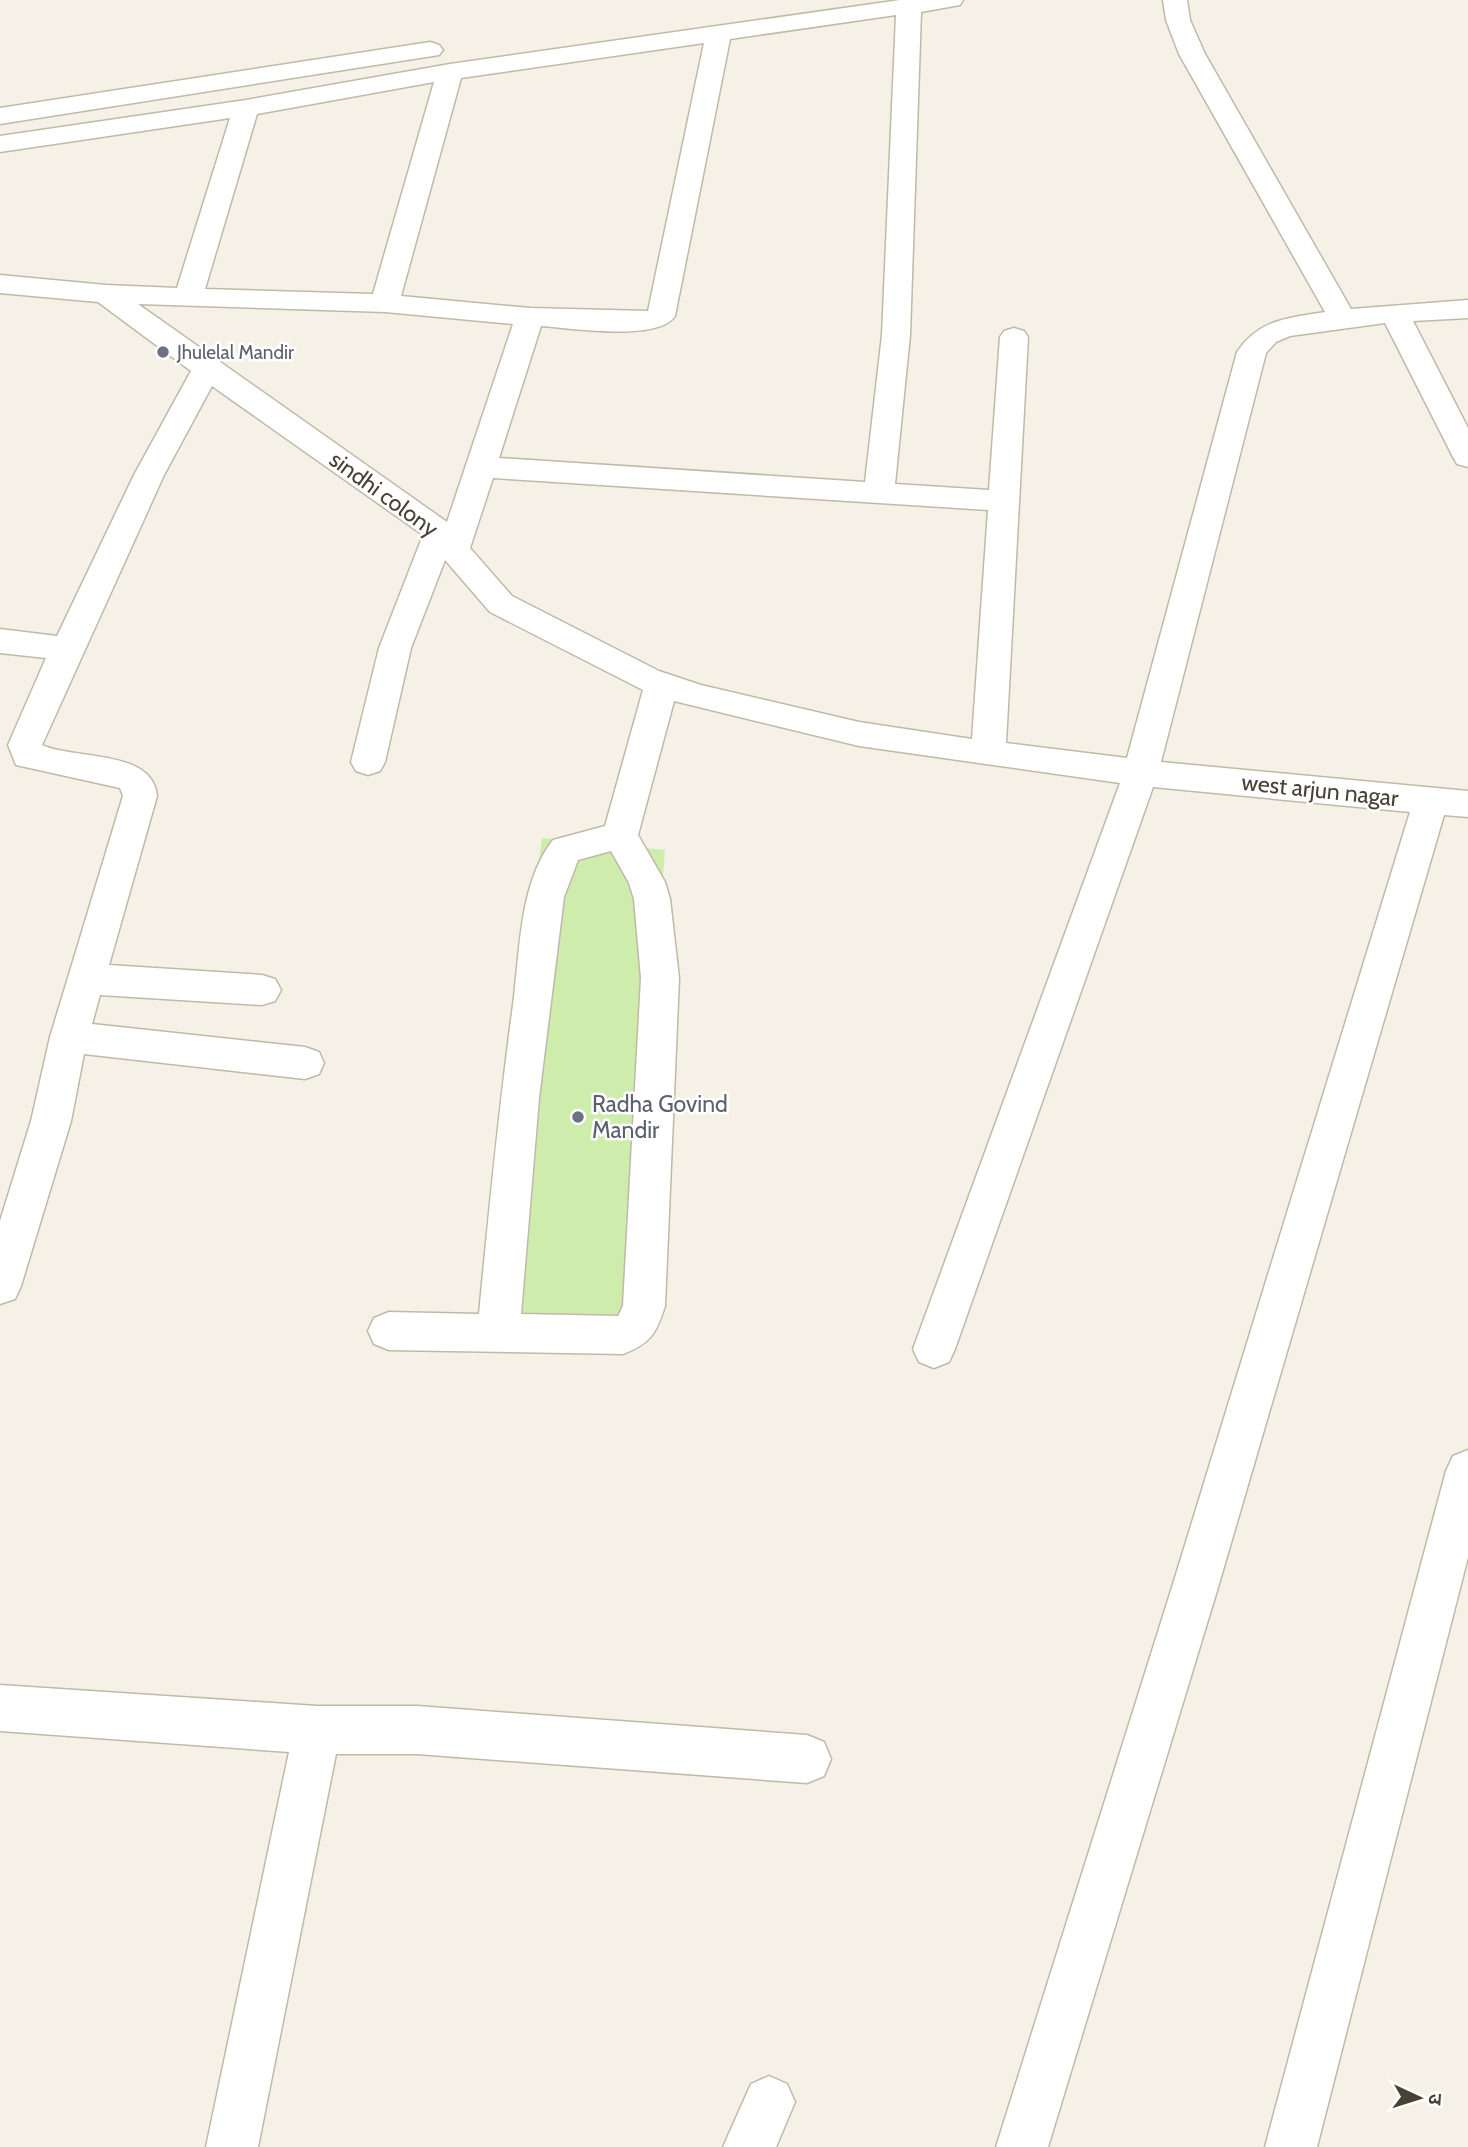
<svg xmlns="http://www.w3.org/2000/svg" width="1468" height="2147" font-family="Cabin,'Noto Sans Devanagari',sans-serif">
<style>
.green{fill:#ceecac}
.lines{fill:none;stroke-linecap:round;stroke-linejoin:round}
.minor-casing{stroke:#c1b9a8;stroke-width:3}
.minor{fill:#fff;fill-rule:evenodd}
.worship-dot{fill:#6b7280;stroke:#fff;stroke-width:2.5}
.labels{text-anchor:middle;stroke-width:5;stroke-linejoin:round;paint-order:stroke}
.far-worship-label{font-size:19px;fill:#5b616d;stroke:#fff;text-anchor:start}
.street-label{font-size:23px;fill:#484135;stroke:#fff}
.worship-label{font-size:23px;fill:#5b616d;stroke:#fff;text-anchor:start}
</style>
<rect width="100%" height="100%" fill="#f5f1e6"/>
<path class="green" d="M542,838L665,850L629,1325L479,1326Z"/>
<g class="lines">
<g class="minor-casing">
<g id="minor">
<path d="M900,0H963L960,5L921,12L910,335L895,484L989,490L1000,337L1004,331L1014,328L1024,331L1028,337L1006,743L1127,758L1237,352C1259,319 1289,318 1325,312L1179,54L1166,20L1163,0H1187L1190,20L1205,54L1351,309L1468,300V318L1413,321L1468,428V467L1457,464L1453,457L1385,323L1290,336L1276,342L1266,353L1161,762L1468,791V817L1444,815L1219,1584L1048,2147H996L1173,1584L1410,812L1153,787L955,1349L949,1362L934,1368L919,1362L913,1349L1120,783L859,746L674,701L638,835L665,882L670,899L679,978L665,1306C656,1334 651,1343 623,1354L389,1350L374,1344L368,1331L374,1318L389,1312L479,1314C489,1210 499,1107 513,1005C520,952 519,883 553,840L605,826L643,690L490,612L445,560L411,648L385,762L380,771L368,775L356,771L351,762L379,648L423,535L212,386L164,475L42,745C75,760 153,749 157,796L109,965L262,975L275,979L281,990L275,1001L262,1005L100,995L92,1024L305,1047L319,1052L324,1063L319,1074L305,1079L84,1054L71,1121L21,1286L15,1299L0,1304V1221L31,1121L50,1037L123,796L120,788L16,765L8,745L46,658L0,653V629L57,636L134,475L191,371L98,302L0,293V275L106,285L177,288L230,118L0,152V136L246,100L450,64ZM896,15L882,335L865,482L499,458L541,326C571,328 658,342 675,316L730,39ZM704,43L648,311L530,308L401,296L461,78ZM434,82L373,294L205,289L257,114ZM138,304L385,312L513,324L447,522ZM493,478L988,510L972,739L859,722L701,685L659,671L512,596L470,548ZM611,851L629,883L634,899L641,978L623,1306L618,1316L521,1314L539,1098L564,897L578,860Z"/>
<path d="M430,42L439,45L443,50L439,55L0,124V108Z"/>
<path d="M1468,1450V1557L1317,2147H1265L1446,1471L1453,1456Z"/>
<path d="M0,1685L317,1706H417L807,1735L824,1742L831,1759L824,1776L807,1783L417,1754H336L258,2147H206L289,1752L0,1731Z"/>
<path d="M769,2076L787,2084L795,2102L776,2147H723L751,2084Z"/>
</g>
</g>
<use href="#minor" class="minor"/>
</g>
<g class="worship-dot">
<circle cx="163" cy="352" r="7"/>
<circle cx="578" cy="1117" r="7"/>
</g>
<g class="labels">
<g class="far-worship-label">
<text x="177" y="359">Jhulelal Mandir</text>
</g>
<g class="street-label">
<text transform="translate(384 494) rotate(36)" y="8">sindhi colony</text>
<text transform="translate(1320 790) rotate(6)" y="8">west arjun nagar</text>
</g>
<g class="worship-label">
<text x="592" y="1112">Radha Govind<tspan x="592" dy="26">Mandir</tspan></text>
</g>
</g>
<g transform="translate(1419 2098) rotate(94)" stroke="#ffffff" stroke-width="5" paint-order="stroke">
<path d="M0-5L12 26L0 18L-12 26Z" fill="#484135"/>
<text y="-10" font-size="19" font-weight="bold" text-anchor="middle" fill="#484135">उ</text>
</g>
</svg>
